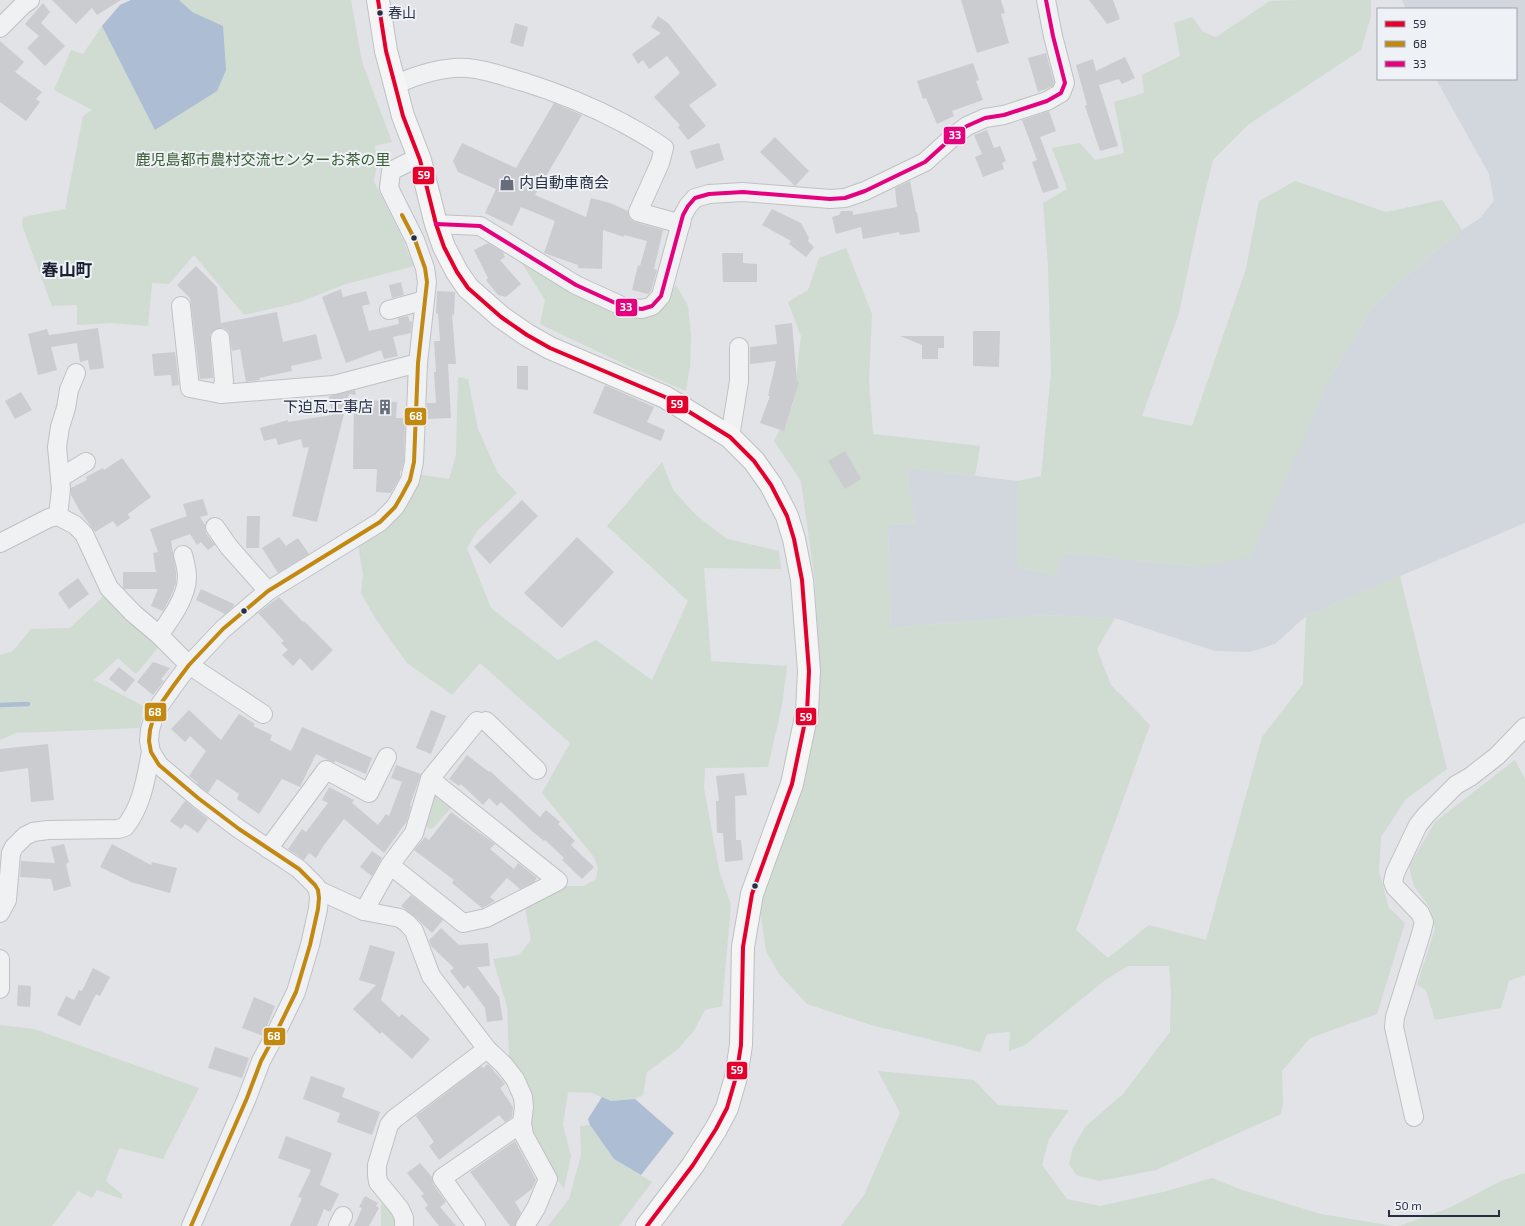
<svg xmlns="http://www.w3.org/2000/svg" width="1525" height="1226" font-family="'Exo 2','Noto Sans JP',sans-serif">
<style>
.built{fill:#d2d6dd}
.green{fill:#d0dbd1}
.water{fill:#acbdd4}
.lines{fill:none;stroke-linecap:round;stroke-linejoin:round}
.stream{stroke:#acbdd4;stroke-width:4.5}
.building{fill:#cbccd0}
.minor-casing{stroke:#bfc1c4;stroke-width:20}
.major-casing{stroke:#bdc0c4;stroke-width:24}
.minor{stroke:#f0f1f3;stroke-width:18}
.major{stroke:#f5f5f6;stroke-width:22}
.bus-1-casing{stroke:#eef1f6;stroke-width:7}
.bus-2-casing{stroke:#eef1f6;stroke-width:7}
.bus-3-casing{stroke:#eef1f6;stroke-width:7}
.bus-1{stroke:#e4002b;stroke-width:4}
.bus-2{stroke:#c38810;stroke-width:4}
.bus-3{stroke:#e5007d;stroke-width:4}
.bus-dot{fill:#262e41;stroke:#eef1f6;stroke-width:1.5}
.labels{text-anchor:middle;stroke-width:4;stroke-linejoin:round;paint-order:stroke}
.bus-label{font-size:14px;fill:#262e41;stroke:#eef1f6;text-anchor:start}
.park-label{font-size:15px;fill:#385e32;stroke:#eef1f6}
.poi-label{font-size:15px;fill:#262e41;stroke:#eef1f6;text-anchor:start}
.quarter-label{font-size:17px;font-weight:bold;fill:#192032;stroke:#eef1f6}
.line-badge{stroke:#eef1f6;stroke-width:1.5}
.badge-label{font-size:11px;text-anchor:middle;font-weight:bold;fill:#fff}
</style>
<rect width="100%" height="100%" fill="#e1e3e6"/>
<path class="built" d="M1402,0H1525V523L1306,616L1275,644L1250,652L1215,651L1115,618L1042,615L891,628L888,525L915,524L907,468L1018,481L1017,567L1055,576L1064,553L1200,567L1332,375L1373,307L1422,262L1462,230L1479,219L1494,201L1489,174L1436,79H1516V9H1406Z"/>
<g class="green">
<path d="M131,0H351L362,62L392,142L375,146L377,165L374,181L399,231L414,266L343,285L300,302L244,315L194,255L169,284L152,283L148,326L112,323L77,325V305L52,306L22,225L23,217L65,209L83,116L92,110L54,90L71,50L83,54L102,26L120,5Z"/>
<path d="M1302,0H1371V16L1361,50L1249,124L1213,160L1198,222L1179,313L1142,416L1192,426L1246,269L1259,201L1295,181L1386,212L1442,200L1462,230L1422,262L1373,307L1332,375L1251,557L1200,567L1064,553L1055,576L1017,567L1018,481L1041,476L1051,373L1048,265L1043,203L1067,189L1052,148L1080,143L1095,160L1124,153L1114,102L1144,93L1142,75L1180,56L1174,23L1192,17L1203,32L1216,37L1270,1Z"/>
<path d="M846,248L872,314L869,380L873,434L980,446L975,476L907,468L915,524L888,525L891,628L1042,615L1115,618L1097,649L1111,685L1150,725L1076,930L1108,958L1149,925L1206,940L1262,737L1303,684L1306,616L1400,576L1447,769L1406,799L1381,837L1379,872L1389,908L1405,923L1377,1014L1310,1038L1282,1071L1283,1103L1281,1114L1156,1170L1099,1181L1076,1175L1069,1164L1073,1148L1085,1127L1123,1094L1170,1032L1171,991L1169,966H1128L1105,980L1025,1045L1009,1051L1010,1032L987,1034L980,1052L871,1025L807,1004L779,974L766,951L760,909V899L819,684L815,582L801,481L774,441L793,404L801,336L788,302L808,290L819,258Z"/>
<path d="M518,257L616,310L637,318L652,314L665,304L676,285L688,306L691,336L690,366L686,391L628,366L540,324L545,300Z"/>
<path d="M458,377L468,379L478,429L497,472L517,493L477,531L467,548L491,608L558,660L596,640L652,680L688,601L607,526L662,462L673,490L697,516L727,539L779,551L781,569L704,568L711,661L787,666L782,705L768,767L705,768L704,788L719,870L731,905L722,1006L705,1010L693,1032L678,1049L647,1072L643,1095L635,1099L611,1101L592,1093L568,1092L563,1125L571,1156L564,1189L557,1179L530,1132L509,1058L507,1007L493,959L519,955L531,940L525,908L565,886H584L596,879L598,868L594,857L542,793L570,743L480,663L452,695L407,663L375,618L361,593L363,574L358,545L402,512L422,475L449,479L456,455Z"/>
<path d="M105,595L116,609L160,645L136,674L118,658L94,680L143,706L140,728L16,733L0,740V655L12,652L31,629L70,628Z"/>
<path d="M1515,760L1525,779V975L1509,981L1501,1008L1435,1020L1426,990L1417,985L1435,929L1430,908L1414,886L1409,866L1435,822Z"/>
<path d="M438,792L454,805L432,829L423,826L430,796Z"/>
<path d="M0,1025L34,1029L199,1088L163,1159L119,1148L106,1181L122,1194V1199L97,1190L92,1198L78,1191L52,1226H0Z"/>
<path d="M878,1071L974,1080L998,1105L1069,1110L1049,1139L1042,1165L1067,1199L1100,1206L1163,1192L1212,1178L1242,1190L1321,1214L1393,1226H841L864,1195L900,1113Z"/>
<path d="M590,1125L614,1159L652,1182L619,1226H548L569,1199L581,1155L580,1126Z"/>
<path d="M1525,1173V1226H1399L1449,1208L1501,1181Z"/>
<path d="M381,1203L397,1217L399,1226H381Z"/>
</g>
<g class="water">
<path d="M131,0H179L192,12L223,26L226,70L217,91L155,130L102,26L120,5Z"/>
<path d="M602,1097L611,1101L635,1099L674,1133L641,1175L614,1159L590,1125L588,1119Z"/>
</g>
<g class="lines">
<path class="stream" d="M0,705L28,704"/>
</g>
<g class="building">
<path d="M52,0H121L97,15L92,8L76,24Z"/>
<path d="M961,0H1001L1005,13L1001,14L1009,43L977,53Z"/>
<path d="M1089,0H1113L1120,19L1107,24Z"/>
<path d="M43,3L50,12L41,23L65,46L45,66L27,48L39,36L25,24Z"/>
<path d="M658,16L668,23L717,85L689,105L706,126L688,140L678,127L680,125L654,97L680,73L667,56L649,69L643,60L638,64L632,54L661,33L651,27Z"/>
<path d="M515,23L528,27L523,47L510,43Z"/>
<path d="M0,41L24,62L15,72L42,92L36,99L40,102L26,121L0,102Z"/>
<path d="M1046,53L1054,82L1053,86L1038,92L1028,58Z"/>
<path d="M1125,57L1135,78L1122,84L1119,79L1099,85L1118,146L1100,151L1085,106L1087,105L1076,65L1093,59L1096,71Z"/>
<path d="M973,63L979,80L976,81L983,100L952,111L954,116L937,124L926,98L923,99L917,81Z"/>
<path d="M554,103L582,115L535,195L586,217L591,198L610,203L628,211L630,219L635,222L663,230L654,269L657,270L651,291L648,294L632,290L638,265L640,266L647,241L624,235V237L603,230L602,269L578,268V265L544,253L555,221L521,207L512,226L485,213L496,189L458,172L453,161L462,143L516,168Z"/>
<path d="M1049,111L1056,131L1040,137L1059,188L1043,193L1032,162L1037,160L1022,120Z"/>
<path d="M987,130L994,148L1000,146L1006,161L1002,163L1004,169L983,177L975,157L982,154L974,135Z"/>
<path d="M775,137L809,171L795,186L760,152Z"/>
<path d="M719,143L724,160L696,169L690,151Z"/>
<path d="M910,181L916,212H917L920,232L900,235L899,232L863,239L861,227L836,234L832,217L839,215L841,211H853V215L897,207L895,188Z"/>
<path d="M772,209L801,223L809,238L808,241L814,247L806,257L789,244L791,241L762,225Z"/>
<path d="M488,243L503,252L505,257L500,260L521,284L506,297L498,295L486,280L488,278L474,250Z"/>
<path d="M722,253H743V263L757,264V282H723Z"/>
<path d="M196,266L217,287L221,323L277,312L283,342L316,334L322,359L291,366L292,371L259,378L260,380L246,382L240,349L232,351L229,332L224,328H219L214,330L210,334V339L213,378L200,379L191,305L190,298L177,285Z"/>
<path d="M401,282L404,295L392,298L389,285Z"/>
<path d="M341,289L343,297L366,291L370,304L362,306L369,331L399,324L398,318L408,316L410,322L412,321L411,333L393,337L398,356L384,359L381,350L346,363L322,297Z"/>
<path d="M437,291L455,292L454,315L452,314L456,364H448L451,418L426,419L427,403H436L434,372H436L434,341H440L438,314L436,313Z"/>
<path d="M792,323L797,381L799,382L784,431L760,423L770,396H768L776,361L750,364V347L777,344L775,325Z"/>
<path d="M98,328L104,368L90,370L88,360L80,362L77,343L51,347L57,370L38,375L28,334L47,329L49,335Z"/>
<path d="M973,331H1000L999,367L973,366Z"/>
<path d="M900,336H944V348H938V359H922V345Z"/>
<path d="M175,352L179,385L172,386L171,375L154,376L152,354Z"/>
<path d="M517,366H528V390L517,389Z"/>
<path d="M605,385L654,407L647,422L665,430L661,441L593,413Z"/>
<path d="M355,390L356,395L349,394L317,522L292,516L309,447L303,448L301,439L278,445L276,438L264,441L260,428L288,420V422L332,415L329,396Z"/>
<path d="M21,392L32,410L15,419L5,401Z"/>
<path d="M354,399L397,402L396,418H405L404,461L401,471H400V477L391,493L376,492L377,469H353Z"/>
<path d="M845,451L861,479L845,489L828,461Z"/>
<path d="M122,458L151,497L128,514L130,518L117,527L113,521L95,532L80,511L71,495V488L87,480L86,477L103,468L104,470Z"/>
<path d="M203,499L208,515L200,517L205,525L206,533L215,545L208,550L201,542L197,545L190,534L171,541L176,572V583L171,596L163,611L151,606L158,589H124L123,587V572H156L153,553L158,552L150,529L187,516L183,504Z"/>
<path d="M522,500L538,516L490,564L474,547Z"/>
<path d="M247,516H260L259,548H246Z"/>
<path d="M279,537L286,546L298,538L309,554L278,573L262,548Z"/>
<path d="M577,537L614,572L562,628L524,593Z"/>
<path d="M78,578L89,594L69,609L58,593Z"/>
<path d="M201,589L234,604L233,607L225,614L196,600Z"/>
<path d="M279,597L303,622L304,621L333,650L312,671L300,658L293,666L282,655L288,650L281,643L284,641L258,613Z"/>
<path d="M153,662L170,668L161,679L164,681L153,695L137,682Z"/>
<path d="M119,667L135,680L125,692L109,679Z"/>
<path d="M189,710L221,740L239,714L255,724L253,726L272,735L270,740L291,751L302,727L372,758L366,774L335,761L334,763L316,754L300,787L282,779L259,814L237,799L239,794L217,779L208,793L197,784L198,783L189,776L206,751L190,736L185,742L171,729Z"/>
<path d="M431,710L446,716L431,754L416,748Z"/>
<path d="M48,744L54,800L31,802L28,768L0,772V749Z"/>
<path d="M467,755L489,772L490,771L540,817L546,810L560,822L558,824L575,841L571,845L594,867L582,879L562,860L564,858L545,840L544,841L532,831L501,802L497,806L489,798L483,805L461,784L459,786L449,779Z"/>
<path d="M396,765L421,774L410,805L411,807L407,821L384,853L344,819L324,845L316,858L309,853L304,860L288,849L302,829L306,832L328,803L322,800L329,787L354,800L352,803L378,825L386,814L389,816L402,782L391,778Z"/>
<path d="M744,773L747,795L735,796L736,840H741L743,860L725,862L723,833H717L716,801H719L716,776Z"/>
<path d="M185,801L208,819L198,833L185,824L181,829L170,821Z"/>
<path d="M451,812L495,844L490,849L514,869L518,863L537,878L534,882L520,889L507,878L490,897L495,901L482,908L452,883L454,880L414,850L425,837L429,840Z"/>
<path d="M64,844L69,862L66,864L71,886L54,891L51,879L20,877L21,861L55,863L51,847Z"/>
<path d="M112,844L151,865L152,862L177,868L170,893L131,882L100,867Z"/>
<path d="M372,851L382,858L372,876L360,867Z"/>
<path d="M411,895L443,920L432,933L413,915L401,906Z"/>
<path d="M441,928L459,945L488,943L490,966L477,967L499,997L503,1020L487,1022L485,1008L468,985L464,989L450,971L454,968L431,946L429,940Z"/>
<path d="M370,945L395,952L381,1000L399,1017L402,1014L430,1039L412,1059L382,1032L380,1034L353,1009L376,985L359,980Z"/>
<path d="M93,968L110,977L100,996L96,994L80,1026L57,1015L66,996L74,1000L79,990L82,991Z"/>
<path d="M18,985L31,986L30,1007L17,1006Z"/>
<path d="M254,997L275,1006L263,1036L242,1028Z"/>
<path d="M215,1047L249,1058L242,1078L208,1068Z"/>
<path d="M488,1064L505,1084L500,1088L513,1107L512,1117L505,1122L499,1115L439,1160L429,1146L434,1142L416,1116L481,1066L483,1068Z"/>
<path d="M311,1076L345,1088L342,1097L380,1112L372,1135L337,1122L340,1113L303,1099Z"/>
<path d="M286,1136L332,1153L320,1185L339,1194L330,1212L324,1209L317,1226H290L302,1198L298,1197L311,1170L278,1158Z"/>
<path d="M515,1141L536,1180L532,1189L515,1202L521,1212L515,1226H510L470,1172Z"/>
<path d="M420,1163L432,1177L433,1184L446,1202L440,1207L456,1226H439L425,1208L428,1205L421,1196L424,1194L407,1173Z"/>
<path d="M365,1196L378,1203L376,1206L379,1208L369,1226H354L362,1208L359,1207Z"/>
</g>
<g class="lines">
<g class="minor-casing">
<g id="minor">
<path d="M0,28L23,5L30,0"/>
<path d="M395,85C416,75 445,66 468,68C488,70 506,77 524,82C559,93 591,106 623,123C637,131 651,138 664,148L660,163L638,212L681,224"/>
<path d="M436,224L480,226L576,285L624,307L642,309L652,306L661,296L683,215L688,206L695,198L709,194L743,192L830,199L845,198L865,191L925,162L955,135L967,126L985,118L1004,115L1047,101L1061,93L1065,83L1053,36L1046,0"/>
<path d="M181,306L190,388L221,394L334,385L418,363"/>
<path d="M389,310L425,300"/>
<path d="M220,338L224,381L221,394"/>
<path d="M730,437L739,381V347"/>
<path d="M60,478L86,462"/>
<path d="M58,516L61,489L57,447L60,427L66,408L69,390L76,373"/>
<path d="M215,527L229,547L268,591"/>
<path d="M0,543L49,518L58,516L75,525L84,534L109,588L133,613L159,635L189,665L263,714"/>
<path d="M159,635C170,620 187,597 187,577C187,569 185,562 183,555"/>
<path d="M486,721L537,770"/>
<path d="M430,779L477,721"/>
<path d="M268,849L326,770L369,793L387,757"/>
<path d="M318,890L364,911L400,918L407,923L414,931L431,976L487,1049L504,1065L515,1079L523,1097L524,1107L522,1123L524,1135L548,1179L536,1208L525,1226"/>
<path d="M364,911L390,865L414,833L430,779L558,881L486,918L463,923L390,865"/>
<path d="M0,913L7,900L11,853L14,847L25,836L33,832L48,830L118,829L125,827C142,806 146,778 151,752"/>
<path d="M0,959V989"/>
<path d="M1414,1117L1394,1027L1395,1017L1421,934L1424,922L1420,913L1395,887L1393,882L1395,873L1418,825L1426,815L1456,785L1470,777L1497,756L1525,727"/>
<path d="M191,1226L247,1098L261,1061L275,1035L296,992L310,945L318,909L319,898L318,890L315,885L299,869L239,829L198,798L159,765L151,752L149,741L150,730L155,712L174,685L189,665L223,629L268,591L380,522L395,507L402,495L410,480L414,462L418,363L427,282L425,268L415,240L389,188L391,171L407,163L420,160"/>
<path d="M338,1226L343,1216"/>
<path d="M404,1226V1218L400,1209L378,1182L377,1175V1165L389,1125L394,1119L487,1049"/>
<path d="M476,1226L442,1178L522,1123"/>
</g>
</g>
<g class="major-casing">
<path id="major" d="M378,0L386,51L395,85L403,116L420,160L436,224L444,247L457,272L468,288L501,317L527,335L550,348L665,397L730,437L754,461L771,485L787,516L794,539L802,580L809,671L807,712L792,784L752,894L743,947L741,1045L736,1077L727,1108L716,1129L693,1165L647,1226"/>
</g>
<use href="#minor" class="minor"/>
<use href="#major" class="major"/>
<g class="bus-1-casing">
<path id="bus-1" d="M378,0L386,51L395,85L403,116L420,160L436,224L444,247L457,272L468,288L501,317L527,335L550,348L665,397L730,437L754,461L771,485L787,516L794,539L802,580L809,671L807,712L792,784L752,894L743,947L741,1045L736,1077L727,1108L716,1129L693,1165L647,1226"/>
</g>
<g class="bus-2-casing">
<path id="bus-2" d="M191,1226L247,1098L261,1061L275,1035L296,992L310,945L318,909L319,898L318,890L315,885L299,869L239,829L198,798L159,765L151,752L149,741L150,730L155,712L174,685L189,665L223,629L268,591L380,522L395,507L402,495L410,480L414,462L418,363L427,282L425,268L415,240L402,215"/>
</g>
<g class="bus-3-casing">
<path id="bus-3" d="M436,224L480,226L576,285L624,307L642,309L652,306L661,296L683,215L688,206L695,198L709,194L743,192L830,199L845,198L865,191L925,162L955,135L967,126L985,118L1004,115L1047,101L1061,93L1065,83L1053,36L1046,0"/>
</g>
<use href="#bus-1" class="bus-1"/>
<use href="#bus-2" class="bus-2"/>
<use href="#bus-3" class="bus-3"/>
</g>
<defs>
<g id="shop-bare" transform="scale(1.2)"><path d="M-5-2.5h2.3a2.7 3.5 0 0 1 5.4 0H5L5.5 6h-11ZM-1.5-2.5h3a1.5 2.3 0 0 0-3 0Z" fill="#676d7b" stroke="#eef1f6" stroke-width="2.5" paint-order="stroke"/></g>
<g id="building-bare" transform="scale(1.2)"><path d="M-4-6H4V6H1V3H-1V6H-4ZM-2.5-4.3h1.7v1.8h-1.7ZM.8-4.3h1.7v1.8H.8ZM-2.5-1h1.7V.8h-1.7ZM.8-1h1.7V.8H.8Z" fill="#676d7b" stroke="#eef1f6" stroke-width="2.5" paint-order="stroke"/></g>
</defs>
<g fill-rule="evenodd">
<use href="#shop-bare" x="507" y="183"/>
<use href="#building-bare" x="385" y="407"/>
</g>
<g class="bus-dot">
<circle cx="380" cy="13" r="3.5"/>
<circle cx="414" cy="238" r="3.5"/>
<circle cx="244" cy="611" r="3.5"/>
<circle cx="755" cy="886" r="3.5"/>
</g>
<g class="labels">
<g class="bus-label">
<text x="388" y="18">春山</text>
</g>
<g class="park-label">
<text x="263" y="165">鹿児島都市農村交流センターお茶の里</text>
</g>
<g class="poi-label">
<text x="519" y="188">内自動車商会</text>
<text x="373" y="412" text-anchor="end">下迫瓦工事店</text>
</g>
<g class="quarter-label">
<text x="67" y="276">春山町</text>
</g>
</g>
<g class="line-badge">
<rect x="943" y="126" width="23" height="19" rx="4" fill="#e5007d"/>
<rect x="412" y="166" width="23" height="19" rx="4" fill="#e4002b"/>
<rect x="615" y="298" width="23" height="19" rx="4" fill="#e5007d"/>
<rect x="666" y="395" width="23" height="19" rx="4" fill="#e4002b"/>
<rect x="404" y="407" width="23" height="19" rx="4" fill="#c38810"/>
<rect x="144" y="702" width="23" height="20" rx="4" fill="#c38810"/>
<rect x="795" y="707" width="22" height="19" rx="4" fill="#e4002b"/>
<rect x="263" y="1027" width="23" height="19" rx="4" fill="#c38810"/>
<rect x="726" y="1061" width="22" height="19" rx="4" fill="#e4002b"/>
</g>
<g class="badge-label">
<text x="955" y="139">33</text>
<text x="424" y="179">59</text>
<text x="626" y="311">33</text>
<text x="677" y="408">59</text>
<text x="416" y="420">68</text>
<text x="155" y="716">68</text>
<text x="806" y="721">59</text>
<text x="274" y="1040">68</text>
<text x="737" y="1074">59</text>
</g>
<rect x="1377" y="8" width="140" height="72" fill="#eef1f6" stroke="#9ea3ae"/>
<rect x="1385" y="21" width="20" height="6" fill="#e4002b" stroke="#9ea3ae"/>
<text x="1413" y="28" font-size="12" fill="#262e41">59</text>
<rect x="1385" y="41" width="20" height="6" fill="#c38810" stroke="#9ea3ae"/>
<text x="1413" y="48" font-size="12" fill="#262e41">68</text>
<rect x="1385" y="61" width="20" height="6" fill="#e5007d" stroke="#9ea3ae"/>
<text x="1413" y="68" font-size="12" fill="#262e41">33</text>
<path d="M1389 1210v6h110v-6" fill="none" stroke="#262e41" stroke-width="2"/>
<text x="1395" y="1210" font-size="12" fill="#262e41" stroke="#eef1f6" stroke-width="3" paint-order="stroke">50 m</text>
</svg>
